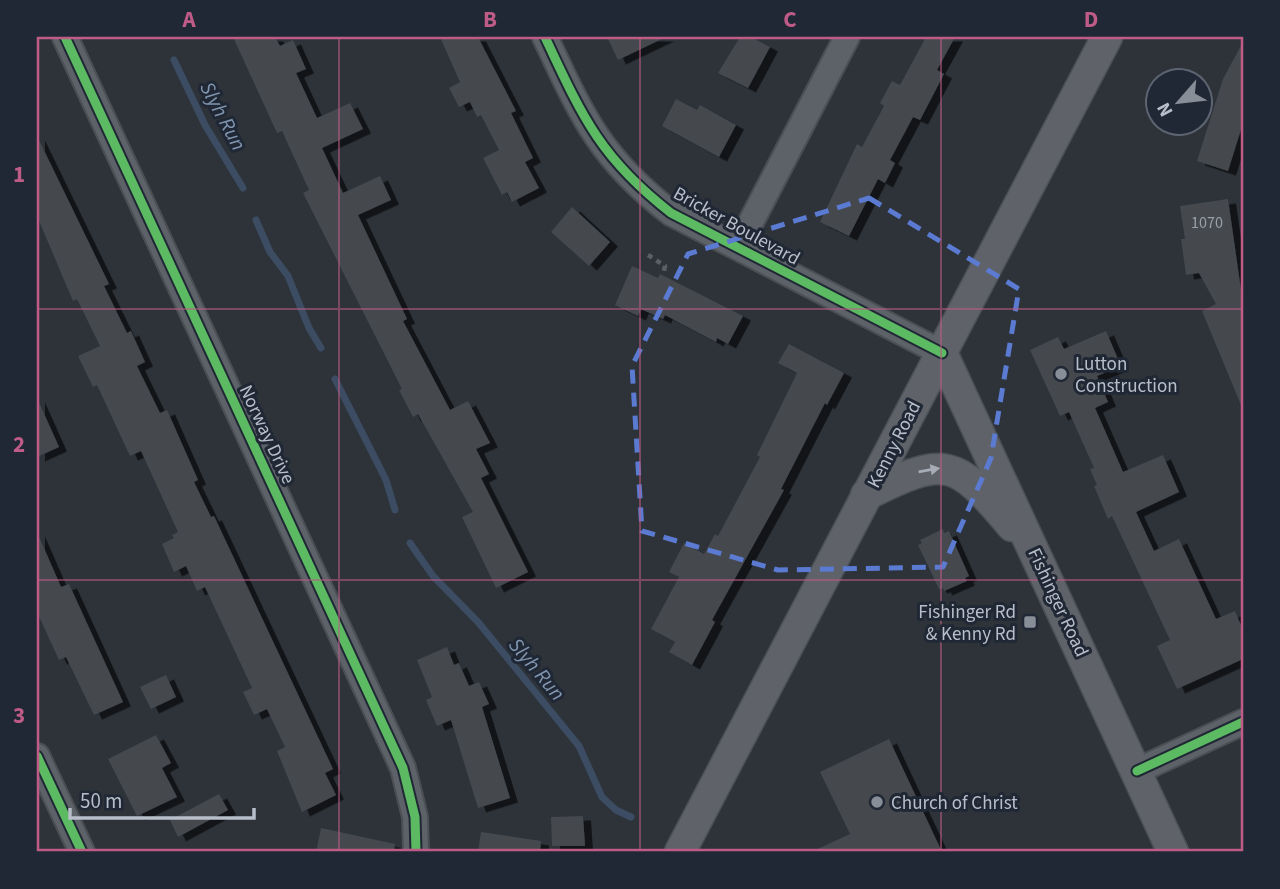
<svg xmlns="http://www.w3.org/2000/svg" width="1280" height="889" font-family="'Source Sans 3',sans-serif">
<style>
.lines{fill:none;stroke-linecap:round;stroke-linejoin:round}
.stream{stroke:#3c4c63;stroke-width:7}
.building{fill:#44484e;filter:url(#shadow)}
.minor-casing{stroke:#4b4f54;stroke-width:28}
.major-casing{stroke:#4b4f56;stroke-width:33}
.path{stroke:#5a6064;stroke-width:4.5;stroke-dasharray:5 5;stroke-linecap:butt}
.minor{stroke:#5d6168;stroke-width:24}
.major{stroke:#5f6369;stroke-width:30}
.cycleway-casing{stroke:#202835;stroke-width:13}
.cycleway{stroke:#5cba63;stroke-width:9}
.oneway{fill:#a6adb7}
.marked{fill:none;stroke:#5b7bd2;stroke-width:5;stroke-dasharray:14 9;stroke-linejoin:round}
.grid{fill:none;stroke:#be5b87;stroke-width:2;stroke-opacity:0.55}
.poi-dot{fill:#878e97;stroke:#202835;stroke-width:2.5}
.labels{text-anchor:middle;stroke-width:6;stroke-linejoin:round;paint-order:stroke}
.number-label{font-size:16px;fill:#9ba1ab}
.street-label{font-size:19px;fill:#b8bfca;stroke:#202835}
.poi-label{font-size:19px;fill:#b8bfca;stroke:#202835;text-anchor:start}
.water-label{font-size:21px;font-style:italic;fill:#8195af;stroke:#202835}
.neatline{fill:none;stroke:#be5b87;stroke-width:2.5}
.grid-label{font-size:23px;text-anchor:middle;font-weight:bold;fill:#be5b87}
</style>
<defs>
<filter id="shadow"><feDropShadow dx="8" dy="4.5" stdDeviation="0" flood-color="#0009"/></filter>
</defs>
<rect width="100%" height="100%" fill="#2d3339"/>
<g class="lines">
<g class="stream">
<path d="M174,60L205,125L243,188"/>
<path d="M256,220L270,252L288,276L309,328L321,348"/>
<path d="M335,379L386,480L395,510"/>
<path d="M410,543L433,576L478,622L579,746L602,797L616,810L631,817"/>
</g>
</g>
<g class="building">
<path d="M233,37H275L280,46L293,40L306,69L296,73L317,118L350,103L363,129L322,148L343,193L380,176L391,200L358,215L407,319L403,321L450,410L468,401L490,443L476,449L489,474L481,478L528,572L496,588L462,517L473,512L418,414L413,417L399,390L402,389L303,193L309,190L282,131L277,133Z"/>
<path d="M440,37H478L516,111L511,113L533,158L525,162L539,188L512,202L507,192L502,195L483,158L499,150L481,115L477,117L470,102L459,107L449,88L460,82Z"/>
<path d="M607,37H666L618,60Z"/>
<path d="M740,37H751L770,47L748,88L718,73Z"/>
<path d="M926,37H955L937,70L944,74L920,120L913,117L890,160L895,163L885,183L878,179L849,236L820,222L857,144L862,147L884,106L880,103L892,81L900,85Z"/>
<path d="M1243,42V123L1228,171L1197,161L1223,79Z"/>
<path d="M676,99L697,110L700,105L736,125L719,157L662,126Z"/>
<path d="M37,136L109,284L104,286L127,333L131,331L145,362L137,366L160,413L167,410L198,480L194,482L211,517L214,516L333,769L325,773L336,795L302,812L277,751L285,747L267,709L254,715L243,692L252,688L205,587L197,591L186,566L174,572L162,544L174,538L172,535L178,532L141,451L130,456L97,385L93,387L78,356L100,346L77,299L73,301L37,216Z"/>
<path d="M1228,199L1241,290L1243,289V410L1202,311L1216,304L1199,273L1186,275L1181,239H1185L1180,206Z"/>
<path d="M572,207L610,242L589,266L551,232Z"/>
<path d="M632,266L658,278L660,274L743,316L728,344L717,338L716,342L665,315L663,319L641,309L638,316L615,305Z"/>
<path d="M1106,331L1121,366L1097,376L1108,402L1095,408L1123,472L1163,455L1179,492L1136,512L1154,551L1179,539L1216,619L1235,611L1243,630V659L1177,689L1157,646L1170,640L1112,516L1108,519L1094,486L1097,485L1090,469L1094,468L1069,412L1060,416L1030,350L1058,337L1064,349Z"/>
<path d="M789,344L844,373L827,405L825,403L781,489L784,490L712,620L715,622L692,665L669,652L675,642L651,629L679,577L669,572L684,543L704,554L715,534L718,536L760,457L757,455L797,373L778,363Z"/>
<path d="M37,398L59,447L37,457Z"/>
<path d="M943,529L944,533L949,531L969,576L965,578L967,581L944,591L943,588L939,589L918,545L922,543L920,540Z"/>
<path d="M37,532L61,587L69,584L123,702L94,715L66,657L59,660L37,612Z"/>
<path d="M447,647L454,665L459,663L469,686L479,682L489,704L482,707L510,798L478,808L451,720L437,726L426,700L432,697L417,660Z"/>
<path d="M166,675L176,697L151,709L140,687Z"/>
<path d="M156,735L171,763L162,768L177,797L137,816L108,759Z"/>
<path d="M889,739L942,852H811L850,834L820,772Z"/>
<path d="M219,794L228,810L178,837L170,820Z"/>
<path d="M583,816L585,846H552L551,817Z"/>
<path d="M321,828L395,844L394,852H316Z"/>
<path d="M481,832L541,841L540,852H478Z"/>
</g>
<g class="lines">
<g class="minor-casing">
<g id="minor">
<path d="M65,37L403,768L415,817L416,852"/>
<path d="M545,37C582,116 600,158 671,213L942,353"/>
<path d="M738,247L847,37"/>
<path d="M37,756L82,852"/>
<path d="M1137,771L1243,722"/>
</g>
</g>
<g class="major-casing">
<g id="major">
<path d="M942,353L1173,852"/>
<path d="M866,495C946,455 955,458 1012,526"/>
<path d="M680,852L1107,37"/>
</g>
</g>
<path class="path" d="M648,255L665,266L663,275"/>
<use href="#minor" class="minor"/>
<use href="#major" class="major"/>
<g class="cycleway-casing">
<g id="cycleway">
<path d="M65,37L403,768L415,817L416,852"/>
<path d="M545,37C582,116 600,158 671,213L942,353"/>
<path d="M37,756L82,852"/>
<path d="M1137,771L1243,722"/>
</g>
</g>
<use href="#cycleway" class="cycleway"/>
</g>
<defs><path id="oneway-solid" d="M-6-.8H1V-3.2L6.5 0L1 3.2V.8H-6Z" transform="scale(1.75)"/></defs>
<use class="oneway" href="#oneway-solid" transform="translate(929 470) rotate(-10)"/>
<path class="marked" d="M869,198L1019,289L991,458L943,567L778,570L642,531L632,366L688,254Z"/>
<path class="grid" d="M339,37V852M640,37V852M941,37V852M37,309H1243M37,580H1243"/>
<g class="poi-dot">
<circle cx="1061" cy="374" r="7"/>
<rect x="1023" y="615" width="14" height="14" rx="3.5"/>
<circle cx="877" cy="802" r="7"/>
</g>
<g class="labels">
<g class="number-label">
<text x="1207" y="228">1070</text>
</g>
<g class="street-label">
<text transform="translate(737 225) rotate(29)" y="7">Bricker Boulevard</text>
<text transform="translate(268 434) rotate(65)" y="7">Norway Drive</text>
<text transform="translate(893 444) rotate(-63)" y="7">Kenny Road</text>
<text transform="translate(1059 602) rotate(65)" y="7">Fishinger Road</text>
</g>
<g class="poi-label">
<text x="1075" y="370">Lutton<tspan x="1075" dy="22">Construction</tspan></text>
<text x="1016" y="618" text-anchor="end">Fishinger Rd<tspan x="1016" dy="22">&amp; Kenny Rd</tspan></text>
<text x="891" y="809">Church of Christ</text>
</g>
<g class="water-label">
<text transform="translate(223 116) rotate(62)" y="7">Slyh Run</text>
<text transform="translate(537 669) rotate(50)" y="7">Slyh Run</text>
</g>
</g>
<rect width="1280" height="889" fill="none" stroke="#202835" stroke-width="77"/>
<g transform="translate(1179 102) rotate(242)"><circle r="33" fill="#202835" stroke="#5d6471" stroke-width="2"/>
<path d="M0-5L12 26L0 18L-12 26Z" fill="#878e97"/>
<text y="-10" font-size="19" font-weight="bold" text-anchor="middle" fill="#b8bfca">N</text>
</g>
<path d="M70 808v10h184v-10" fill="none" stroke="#b8bfca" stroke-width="3.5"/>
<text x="80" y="808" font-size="21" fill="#b8bfca" stroke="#202835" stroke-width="5" paint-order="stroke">50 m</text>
<rect x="38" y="38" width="1204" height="812" class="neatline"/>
<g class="grid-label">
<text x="189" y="27">A</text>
<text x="490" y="27">B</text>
<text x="790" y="27">C</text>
<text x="1091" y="27">D</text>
<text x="19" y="182">1</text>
<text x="19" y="452">2</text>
<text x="19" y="723">3</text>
</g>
</svg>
